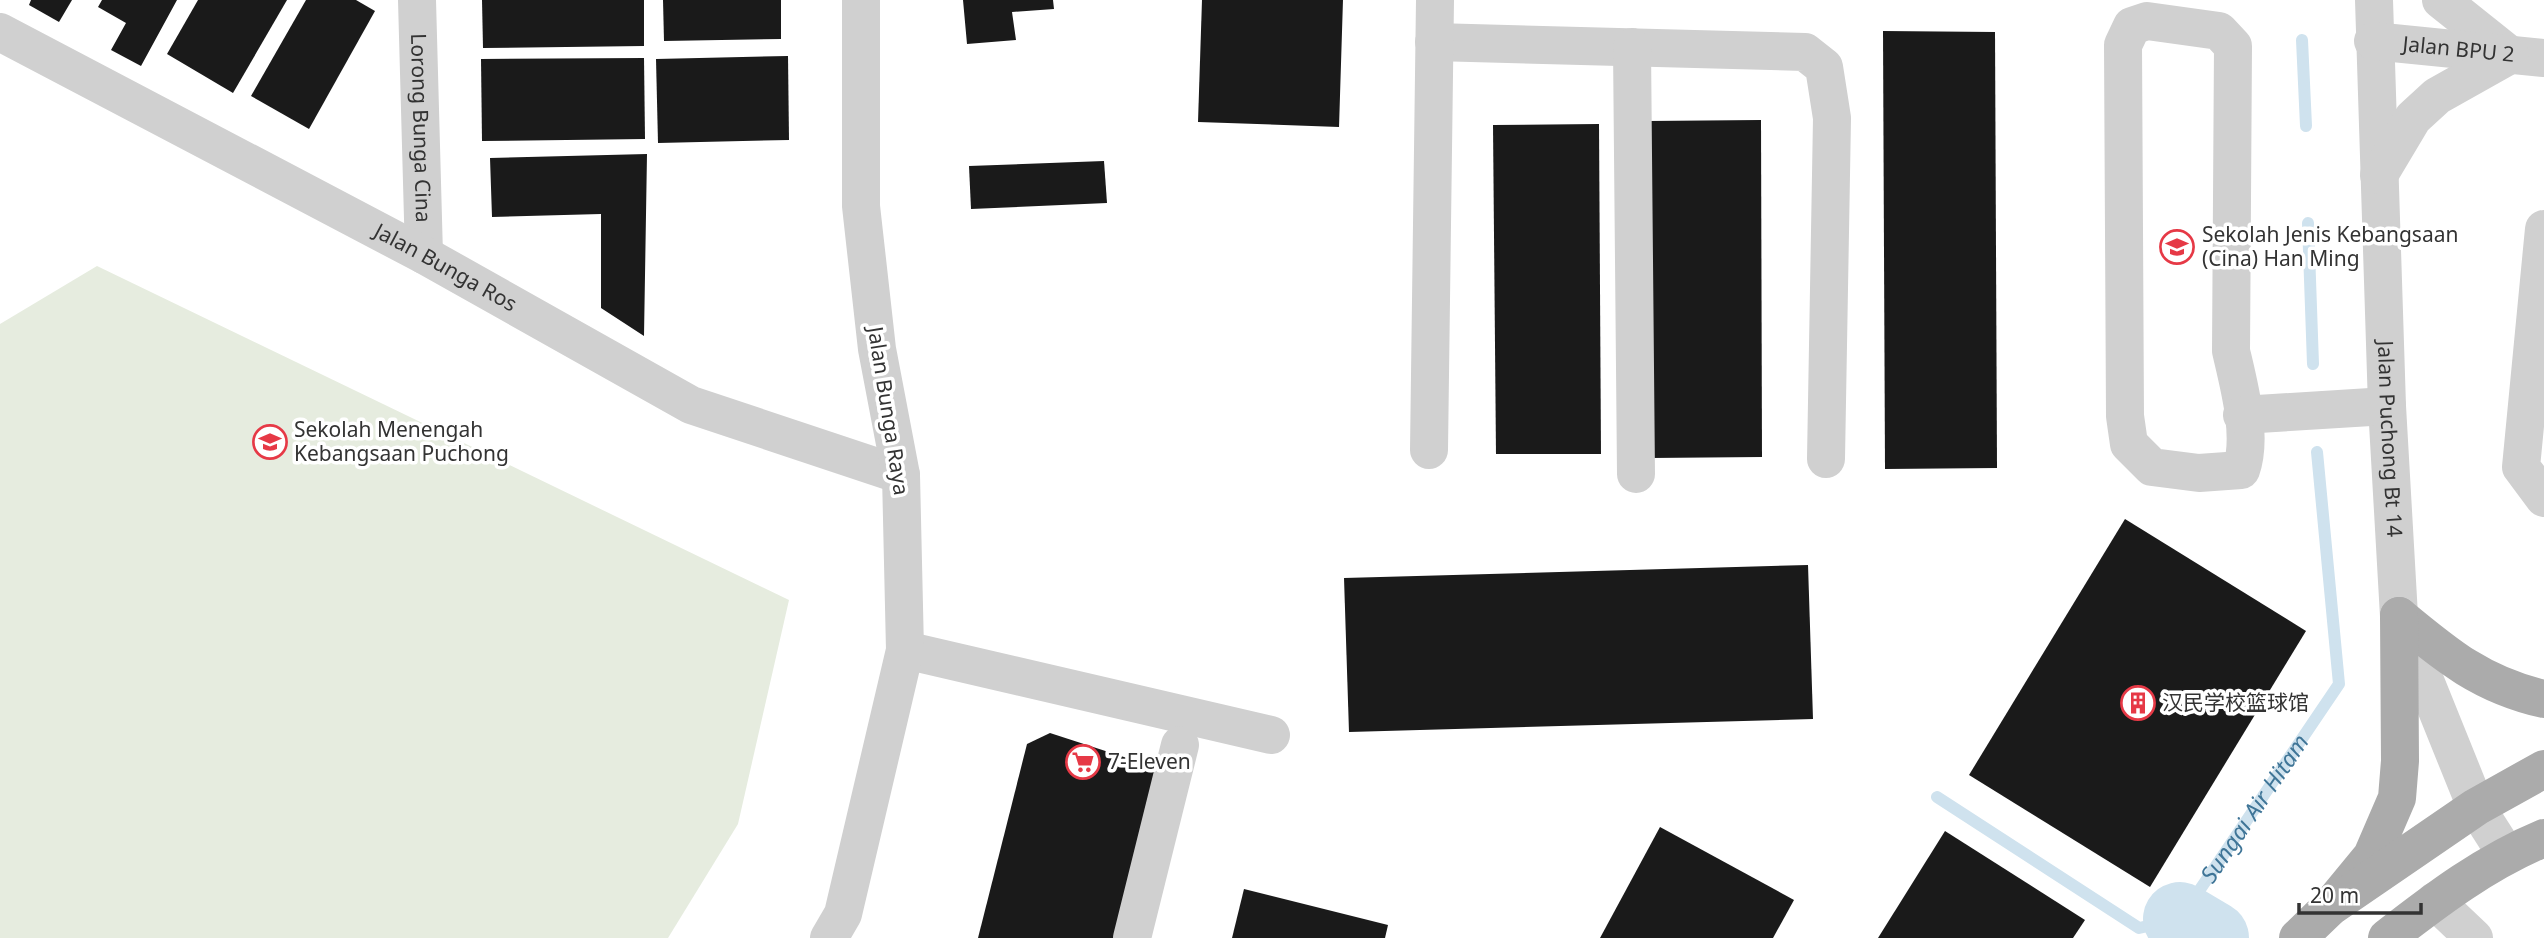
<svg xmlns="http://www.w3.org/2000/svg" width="2544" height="938" font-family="'Noto Sans','Noto Sans SC',sans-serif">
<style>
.green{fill:#e6ecdf}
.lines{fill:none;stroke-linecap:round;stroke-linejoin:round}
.stream{stroke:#cfe2ee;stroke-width:12}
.river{stroke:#cfe2ee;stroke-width:74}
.building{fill:#1a1a1a}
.minor{stroke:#d0d0d0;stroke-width:38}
.major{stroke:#ababab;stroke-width:38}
.labels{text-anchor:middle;stroke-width:7;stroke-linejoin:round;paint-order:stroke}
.street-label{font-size:21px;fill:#333;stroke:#fff}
.poi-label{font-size:21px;fill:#333;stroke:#fff;text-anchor:start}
.water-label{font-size:23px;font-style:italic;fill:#3f7597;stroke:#fff}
</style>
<rect width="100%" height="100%" fill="#fff"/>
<path class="green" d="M97,266L789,600L738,824L668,938H0V324Z"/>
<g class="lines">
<g class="stream">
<path d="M2302,40L2306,126"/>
<path d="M2308,223L2313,364"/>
<path id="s1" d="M1937,797L2139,928L2180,919L2339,684L2317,452"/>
</g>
<path class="river" d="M2180,919L2212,938"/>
</g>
<g class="building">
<path d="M31,0H72L59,22L29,5Z"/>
<path d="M102,0H177L141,66L111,50L126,23L98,7Z"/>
<path d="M198,0H287L233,93L167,54Z"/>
<path d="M306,0H356L375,11L309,129L251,96Z"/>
<path d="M482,0H644V46L483,48Z"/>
<path d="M663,0H781V39L664,41Z"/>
<path d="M963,0H1053L1054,9L1012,12L1016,40L967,44Z"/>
<path d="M1202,0H1343L1339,127L1198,122Z"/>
<path d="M1883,31L1995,32L1997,468L1885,469Z"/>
<path d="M788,56L789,140L658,143L656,59Z"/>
<path d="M644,58L645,139L482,141L481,59Z"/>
<path d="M1761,120L1762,457L1650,458L1648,121Z"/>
<path d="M1599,124L1601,454H1496L1493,125Z"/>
<path d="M647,154L644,336L601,308V214L492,217L490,158Z"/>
<path d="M1104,161L1107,203L971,209L969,166Z"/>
<path d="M2125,519L2306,631L2150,887L1969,775Z"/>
<path d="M1808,565L1813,719L1349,732L1344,578Z"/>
<path d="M1050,733L1164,770L1116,938H978L1027,744Z"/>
<path d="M1660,827L1794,900L1773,938H1600Z"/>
<path d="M1945,831L2085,920L2073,938H1878Z"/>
<path d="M1244,889L1388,925L1385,938H1232Z"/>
</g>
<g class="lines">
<g class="minor">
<path id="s2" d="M417,0L424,255"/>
<path id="s3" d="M2374,0L2387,406L2399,616L2476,807L2506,854"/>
<path d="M2441,0L2510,55"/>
<path d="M2147,21L2219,31L2233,46L2231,351C2239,385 2253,437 2241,470L2199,473L2152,467L2129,444L2125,416L2123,45L2132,26Z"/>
<path id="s4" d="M0,32L424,255L691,405L901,475"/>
<path id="s5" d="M2373,41L2544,58"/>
<path d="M1434,42L1805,52L1824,67L1832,118L1826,459"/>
<path d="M1632,47L1636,474"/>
<path d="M2379,175L2413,118L2437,96L2510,55"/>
<path d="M2544,229L2521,467L2544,498"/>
<path d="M2242,415L2387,406"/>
<path d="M1429,450L1435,0"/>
<path d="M905,650L1271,735"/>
<path d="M2435,901L2474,938"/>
<path d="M829,938L843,914L905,650L901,475L877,349L861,206V0"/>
<path d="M1132,938L1180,745"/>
</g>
<g class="major">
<path d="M2399,616C2447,656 2482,685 2544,699"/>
<path d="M2330,907L2372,856L2397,798L2400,761L2399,616"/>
<path d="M2298,938L2330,907L2476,807L2544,769"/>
<path d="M2387,938C2437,899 2486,862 2544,838"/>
</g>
</g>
<defs>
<g id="school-ring" transform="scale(1.75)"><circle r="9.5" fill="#fff" stroke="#e63946" stroke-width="1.5"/><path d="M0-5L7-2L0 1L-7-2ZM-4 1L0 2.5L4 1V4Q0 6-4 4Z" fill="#e63946"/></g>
<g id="building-ring" transform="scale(1.75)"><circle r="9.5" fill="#fff" stroke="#e63946" stroke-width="1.5"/><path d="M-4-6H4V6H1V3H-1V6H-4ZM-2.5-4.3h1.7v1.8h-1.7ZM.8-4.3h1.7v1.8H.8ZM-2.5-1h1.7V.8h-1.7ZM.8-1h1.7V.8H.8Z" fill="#e63946"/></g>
<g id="supermarket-ring" transform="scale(1.75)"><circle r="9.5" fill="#fff" stroke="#e63946" stroke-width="1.5"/><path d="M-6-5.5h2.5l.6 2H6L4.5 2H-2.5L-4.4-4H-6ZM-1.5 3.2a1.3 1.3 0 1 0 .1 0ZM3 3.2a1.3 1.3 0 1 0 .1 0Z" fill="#e63946"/></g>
</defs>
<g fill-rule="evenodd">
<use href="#school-ring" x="2177" y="247"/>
<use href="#school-ring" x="270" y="442"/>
<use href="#building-ring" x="2138" y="703"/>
<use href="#supermarket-ring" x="1083" y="762"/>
</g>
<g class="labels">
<g class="street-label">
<text dy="7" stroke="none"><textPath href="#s5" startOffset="86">Jalan BPU 2</textPath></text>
<text dy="7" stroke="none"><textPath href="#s2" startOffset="128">Lorong Bunga Cina</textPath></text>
<text dy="7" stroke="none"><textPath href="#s4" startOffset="504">Jalan Bunga Ros</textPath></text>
<text transform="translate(888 411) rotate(81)" y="7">Jalan Bunga Raya</text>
<text dy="7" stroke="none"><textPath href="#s3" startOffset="439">Jalan Puchong Bt 14</textPath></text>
</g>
<g class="poi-label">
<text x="2202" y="242">Sekolah Jenis Kebangsaan<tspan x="2202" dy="24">(Cina) Han Ming</tspan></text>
<text x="294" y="437">Sekolah Menengah<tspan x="294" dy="24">Kebangsaan Puchong</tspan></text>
<text x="2162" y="710">汉民学校篮球馆</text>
<text x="1108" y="769">7-Eleven</text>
</g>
<g class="water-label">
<text dy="8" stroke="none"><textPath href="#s1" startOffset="416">Sungai Air Hitam</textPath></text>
</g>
</g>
<path d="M2299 903v10h122v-10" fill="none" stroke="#333333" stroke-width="3.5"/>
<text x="2310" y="903" font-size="21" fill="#333333" stroke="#ffffff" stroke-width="5" paint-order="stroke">20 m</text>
</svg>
